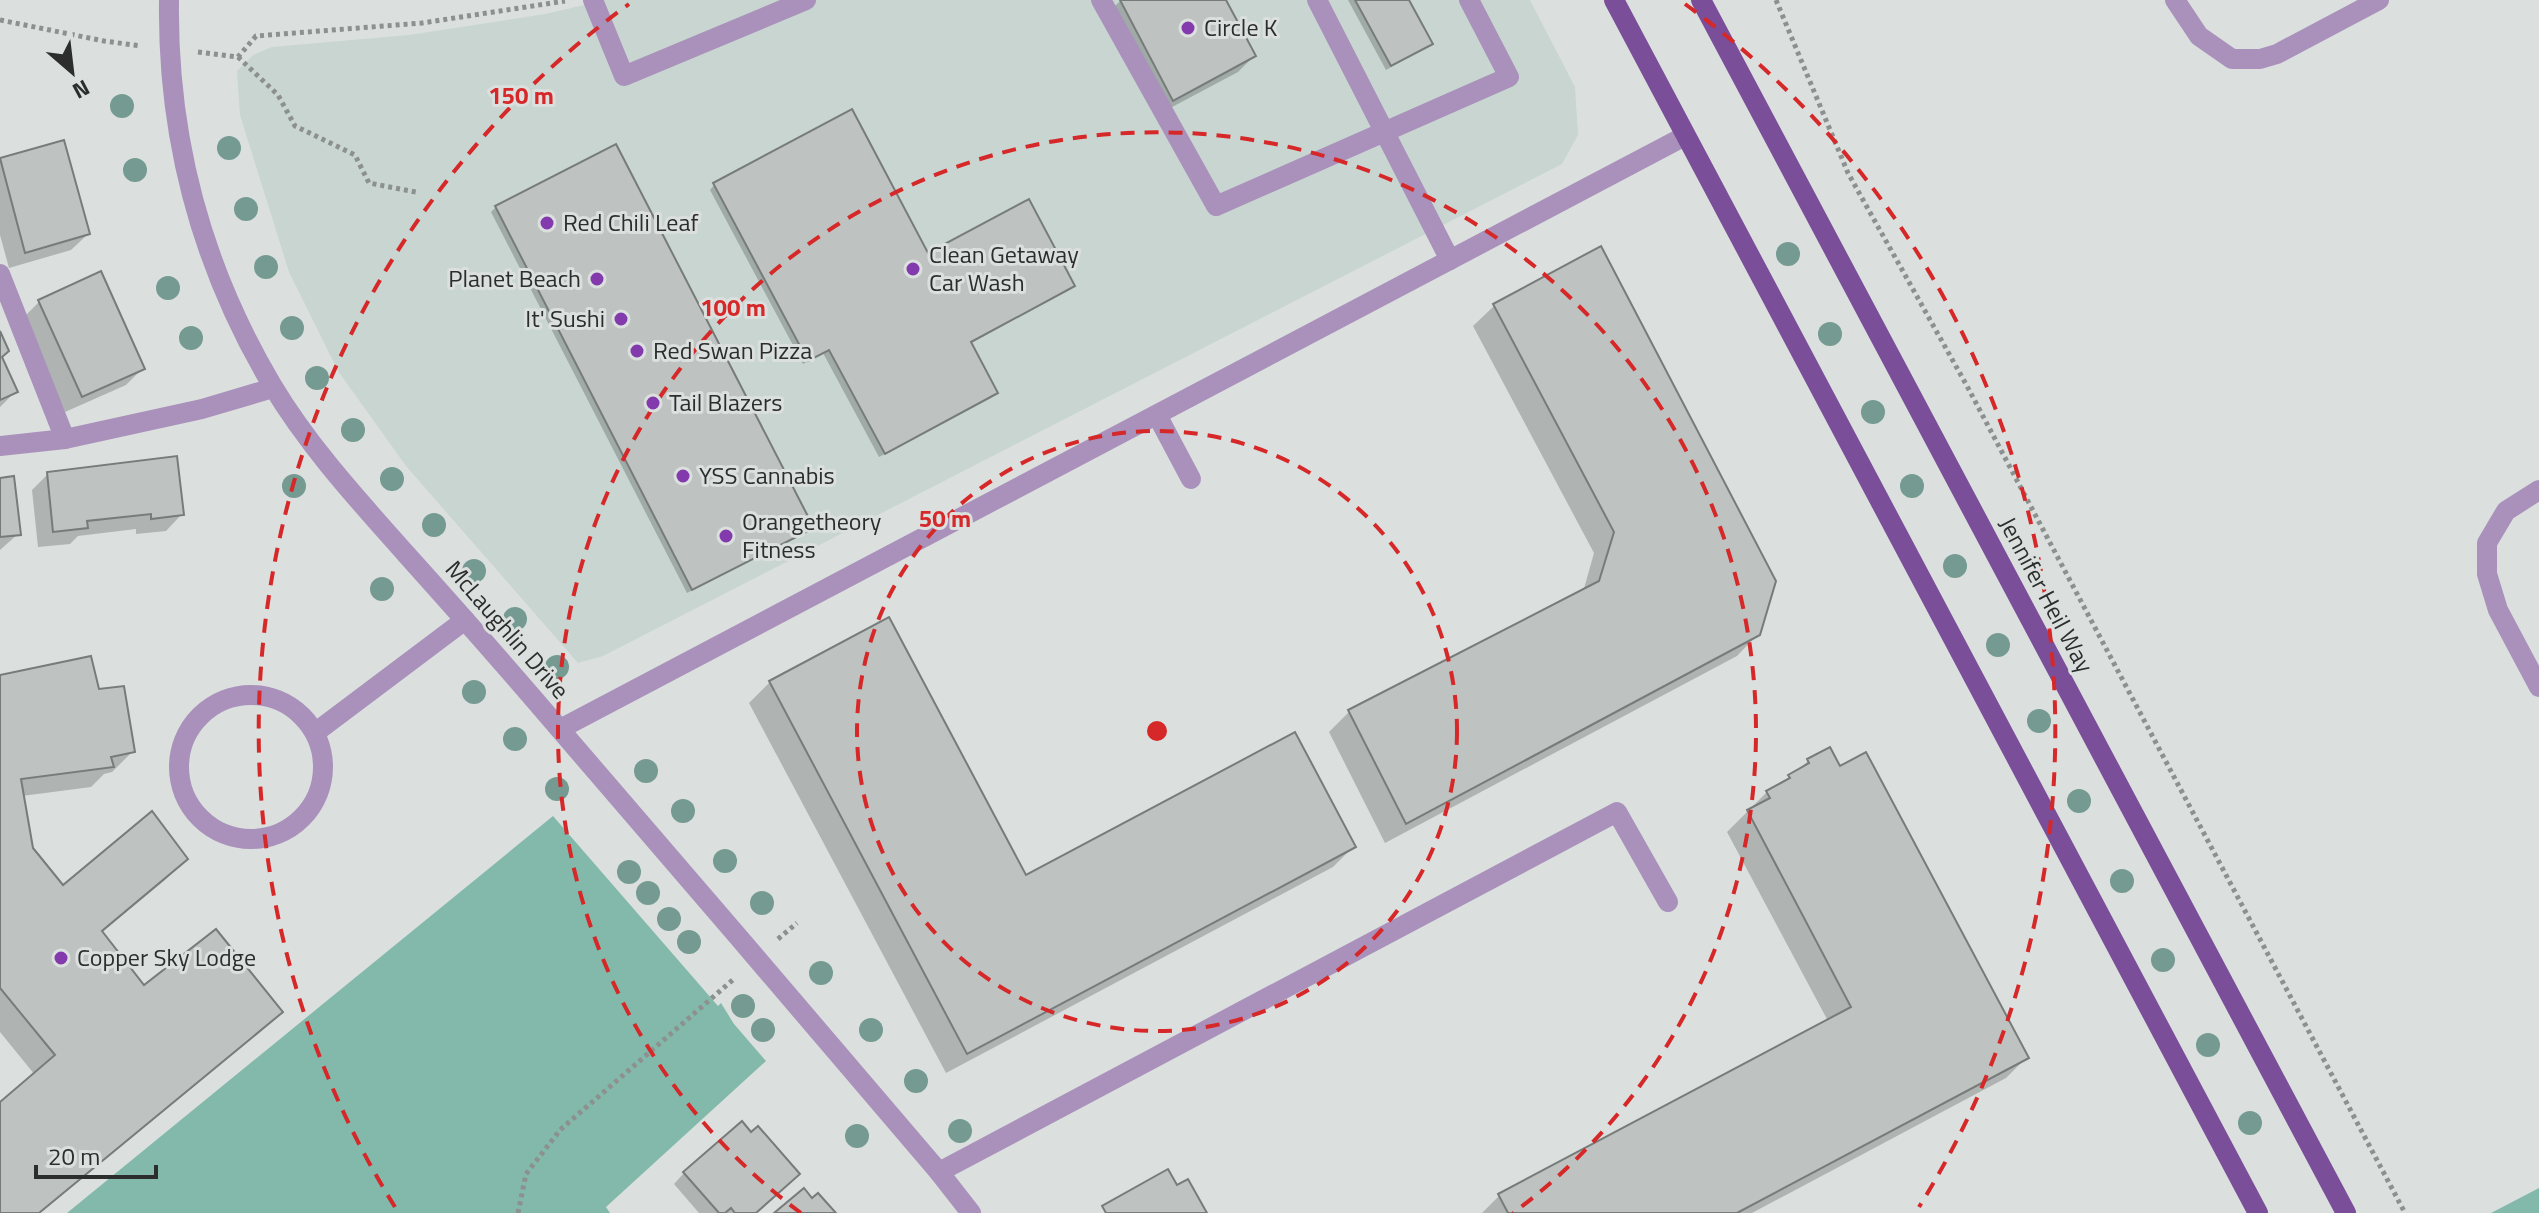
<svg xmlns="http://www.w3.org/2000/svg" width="2539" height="1213" font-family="'Titillium Web',sans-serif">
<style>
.built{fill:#c8d5d0}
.green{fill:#83b9aa}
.shadow{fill:#0003}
.building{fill:#bec3c1;stroke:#777c7a;stroke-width:2}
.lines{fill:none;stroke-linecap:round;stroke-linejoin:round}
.path{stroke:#8c908e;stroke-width:5;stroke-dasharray:4 4;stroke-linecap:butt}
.minor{stroke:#a991bb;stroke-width:20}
.major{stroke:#7b4e99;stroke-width:20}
.tree{fill:#749a91}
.ring{fill:none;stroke:#d62828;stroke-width:4;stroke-dasharray:14 10}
.poi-dot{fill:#823aac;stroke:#dbe0de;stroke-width:3}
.labels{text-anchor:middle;stroke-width:6;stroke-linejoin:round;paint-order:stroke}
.poi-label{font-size:24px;fill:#2c2e2e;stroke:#dbe0de;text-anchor:start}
.street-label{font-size:24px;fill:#2c2e2e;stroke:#dbe0de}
.centre{fill:#d62828;stroke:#dbe0de;stroke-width:4}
.ring-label{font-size:24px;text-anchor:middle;font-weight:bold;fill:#d62828;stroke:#dbe0de;stroke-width:6;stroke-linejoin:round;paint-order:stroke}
</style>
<rect width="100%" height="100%" fill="#dbe0de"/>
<path class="built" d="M606,0H1530L1575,87L1578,135L1562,164L603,656L578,663L406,466L338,371L289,272L240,115L237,71L253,55L272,47L409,35L545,14Z"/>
<g class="green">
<path d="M553,816L718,1006L721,1003L734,1024L766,1061L606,1207L610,1213H67Z"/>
<path d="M2539,1188V1213H2491Z"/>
</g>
<g class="shadow">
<path d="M1121,0H1223L1254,56L1238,72L1157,115L1105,16Z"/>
<path d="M1348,0H1407L1431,44L1386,70Z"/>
<path d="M62,143L88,234L71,250L9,268L0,235V160Z"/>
<path d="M714,185L927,256L1073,286L1068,290L969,344L995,393L990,398L879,457L823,353L803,364L710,190Z"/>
<path d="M496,207L811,527L806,532L687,593L491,212Z"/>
<path d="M1600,248L1758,634L1737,656L1385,843L1329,732L1349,712L1583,592L1594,553L1473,326L1494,306Z"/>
<path d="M39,302L142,369L126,385L65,412L23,318Z"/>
<path d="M0,336V357L15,392L0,407Z"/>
<path d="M48,474L182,514L166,531L136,534V529L78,536L70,544L38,547L32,490Z"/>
<path d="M0,480L18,534L0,550Z"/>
<path d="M0,677L97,691L133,751L112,772L104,774L91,787L22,796L31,849L62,887L186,859L165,880L101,933L144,988L280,1012L259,1033L40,1213H0V1105L35,1075L0,1032Z"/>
<path d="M770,682L1025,877L1353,847L1333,867L946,1073L749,703Z"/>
<path d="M1829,750L2026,1058L2006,1078L1752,1213H1482L1499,1196L1828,1021L1727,832L1767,792L1779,786L1808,761Z"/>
<path d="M684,1173L754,1213H699L674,1184Z"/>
</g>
<g class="building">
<path d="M1120,0H1226L1256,56L1173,101Z"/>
<path d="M1355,0H1409L1433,44L1391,66Z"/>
<path d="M852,109L928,253L1029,199L1075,286L971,342L998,393L885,454L829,350L808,361L713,183Z"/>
<path d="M64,140L90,234L25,253L0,158Z"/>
<path d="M616,144L814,528L692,590L495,206Z"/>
<path d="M1601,246L1776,581L1760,635L1406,824L1348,710L1599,581L1614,532L1493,304Z"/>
<path d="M101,271L145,369L82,397L38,300Z"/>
<path d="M0,331L9,351L2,357L18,392L0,400Z"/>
<path d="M177,456L184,515L151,519V514L87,521L88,528L53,532L47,472Z"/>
<path d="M14,476L21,535L0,537V478Z"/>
<path d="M889,617L1026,875L1295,732L1356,847L967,1054L769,681Z"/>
<path d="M91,656L99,689L124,686L135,752L111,757L114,767L21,779L33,848L63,885L152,811L188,859L102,931L144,985L216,929L283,1012L39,1213H0V1102L55,1055L0,988V675Z"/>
<path d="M1830,747L1840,766L1866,752L2029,1058L1737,1213H1508L1498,1194L1851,1007L1747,810L1770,798L1766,791L1790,778L1788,775L1809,763L1807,759Z"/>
<path d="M742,1121L751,1132L758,1126L800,1174L756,1213H735L731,1208L725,1213H719L683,1172Z"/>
<path d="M1168,1169L1177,1185L1188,1179L1207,1213H1106L1102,1206Z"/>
<path d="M804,1188L812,1198L818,1193L836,1213H774Z"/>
</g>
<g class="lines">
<g class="path">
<path d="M1776,0L1848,173L1967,386L2405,1213"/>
<path d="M0,20L104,41L141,46"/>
<path d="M198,52L238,57L256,36L422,23L565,1"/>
<path d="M238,57L278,95L295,126L355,155L369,183L416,192"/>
<path d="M778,939L797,923"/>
<path d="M518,1213L526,1174L560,1130L735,978"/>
</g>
<g class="minor">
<path d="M169,0C167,137 202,267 272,385C309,447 359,501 406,554C459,613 512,673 563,733C689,879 814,1025 939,1172L971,1213"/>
<path d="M593,0L624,76L806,0"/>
<path d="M1101,0L1216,206L1509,77L1469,0"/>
<path d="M1317,0L1450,260"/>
<path d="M2175,0L2199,36L2232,59H2260L2277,54L2379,0"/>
<path d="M0,274L65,439"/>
<path d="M1157,415L1191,479"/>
<path d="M0,446L65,439L202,409L273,388"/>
<path d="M2539,490L2506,511L2487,543V574L2498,610L2539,687"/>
<circle cx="251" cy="767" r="72"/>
<path d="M560,729L1685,136"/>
<path d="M316,732L465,620"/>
<path d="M939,1172L1617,812L1668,902"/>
</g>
<g class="major">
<path d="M1614,0L2258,1213"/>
<path d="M1701,0L2346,1213"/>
</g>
</g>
<g class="tree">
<circle cx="122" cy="106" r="12"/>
<circle cx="229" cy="148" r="12"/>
<circle cx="135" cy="170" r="12"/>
<circle cx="246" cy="209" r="12"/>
<circle cx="1788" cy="254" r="12"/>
<circle cx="266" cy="267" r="12"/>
<circle cx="168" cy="288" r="12"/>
<circle cx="292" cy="328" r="12"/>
<circle cx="1830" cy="334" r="12"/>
<circle cx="191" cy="338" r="12"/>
<circle cx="317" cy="378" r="12"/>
<circle cx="1873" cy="412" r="12"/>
<circle cx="353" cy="430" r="12"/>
<circle cx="392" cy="479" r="12"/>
<circle cx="294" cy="486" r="12"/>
<circle cx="1912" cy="486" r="12"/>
<circle cx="434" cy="525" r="12"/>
<circle cx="1955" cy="566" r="12"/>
<circle cx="474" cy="571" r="12"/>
<circle cx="382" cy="589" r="12"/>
<circle cx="515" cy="619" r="12"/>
<circle cx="1998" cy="645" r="12"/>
<circle cx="557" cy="667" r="12"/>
<circle cx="474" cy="692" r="12"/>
<circle cx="2039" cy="721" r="12"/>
<circle cx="515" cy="739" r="12"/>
<circle cx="646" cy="771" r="12"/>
<circle cx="557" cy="789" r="12"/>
<circle cx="2079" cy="801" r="12"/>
<circle cx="683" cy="811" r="12"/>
<circle cx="725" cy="861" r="12"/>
<circle cx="629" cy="872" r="12"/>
<circle cx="2122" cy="881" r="12"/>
<circle cx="648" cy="893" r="12"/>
<circle cx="762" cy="903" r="12"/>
<circle cx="669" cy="919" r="12"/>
<circle cx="689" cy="942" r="12"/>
<circle cx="2163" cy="960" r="12"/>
<circle cx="821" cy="973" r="12"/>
<circle cx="743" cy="1006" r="12"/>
<circle cx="763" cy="1030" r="12"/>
<circle cx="871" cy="1030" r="12"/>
<circle cx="2208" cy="1045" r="12"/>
<circle cx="916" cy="1081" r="12"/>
<circle cx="2250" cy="1123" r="12"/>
<circle cx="960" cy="1131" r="12"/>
<circle cx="857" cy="1136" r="12"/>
</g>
<g class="ring">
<circle cx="1157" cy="731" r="300"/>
<path d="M801 1213A599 599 0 1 1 1513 1213"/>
<path d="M395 1207A899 899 0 0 1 629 4M1685 4A899 899 0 0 1 1919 1207"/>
</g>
<g class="poi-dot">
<circle cx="1188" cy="28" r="8"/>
<circle cx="547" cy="223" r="8"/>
<circle cx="913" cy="269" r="8"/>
<circle cx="597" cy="279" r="8"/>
<circle cx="621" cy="319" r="8"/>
<circle cx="637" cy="351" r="8"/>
<circle cx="653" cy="403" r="8"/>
<circle cx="683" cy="476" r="8"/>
<circle cx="726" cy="536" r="8"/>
<circle cx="61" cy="958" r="8"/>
</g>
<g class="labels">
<g class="poi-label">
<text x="1204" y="36">Circle K</text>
<text x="563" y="231">Red Chili Leaf</text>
<text x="929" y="263">Clean Getaway<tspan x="929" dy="28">Car Wash</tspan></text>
<text x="581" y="287" text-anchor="end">Planet Beach</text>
<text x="605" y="327" text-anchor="end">It' Sushi</text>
<text x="653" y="359">Red Swan Pizza</text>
<text x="669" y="411">Tail Blazers</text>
<text x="699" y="484">YSS Cannabis</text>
<text x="742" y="530">Orangetheory<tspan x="742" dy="28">Fitness</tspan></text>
<text x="77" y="966">Copper Sky Lodge</text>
</g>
<g class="street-label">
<text transform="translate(2046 595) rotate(62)" y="8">Jennifer Heil Way</text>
<text transform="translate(507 630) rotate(49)" y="8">McLaughlin Drive</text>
</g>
</g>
<circle cx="1157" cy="731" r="12" class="centre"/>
<g class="ring-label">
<text x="521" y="104">150 m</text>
<text x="733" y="316">100 m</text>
<text x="945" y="527">50 m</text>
</g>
<g transform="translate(72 72) rotate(152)" stroke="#dbe0de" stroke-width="6" paint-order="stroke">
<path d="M0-6L14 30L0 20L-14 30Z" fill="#2c2e2e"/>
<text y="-12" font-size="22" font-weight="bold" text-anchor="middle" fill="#2c2e2e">N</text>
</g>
<path d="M36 1165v12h120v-12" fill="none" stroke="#2c2e2e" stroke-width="4"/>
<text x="48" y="1165" font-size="24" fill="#2c2e2e" stroke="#dbe0de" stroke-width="6" paint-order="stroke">20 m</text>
</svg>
